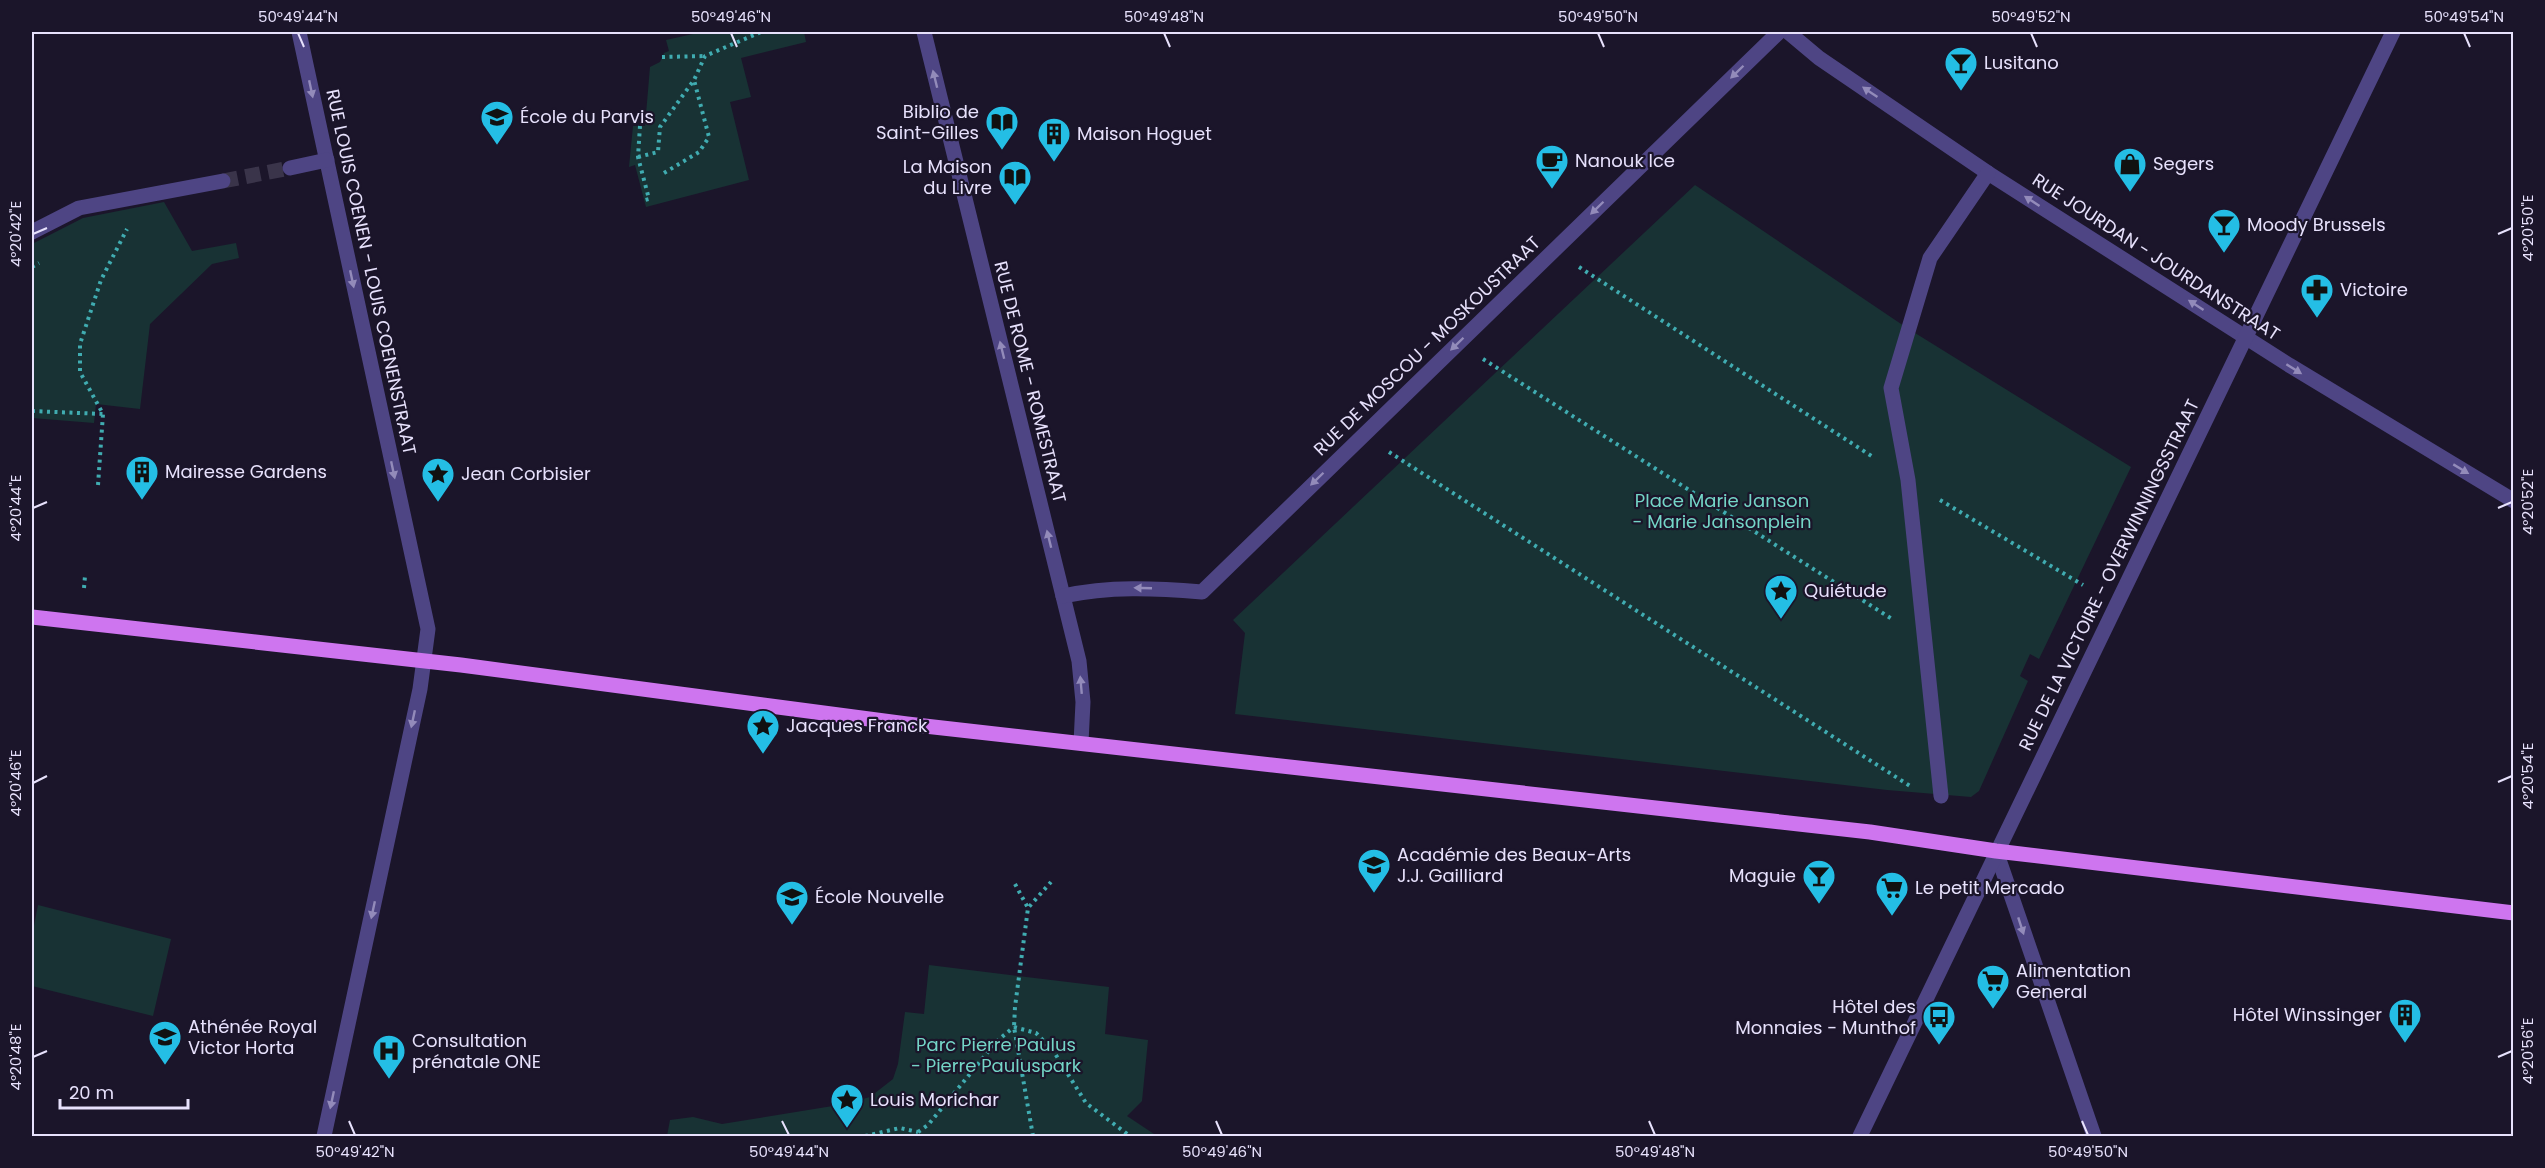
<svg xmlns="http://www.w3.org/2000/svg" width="2545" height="1168" font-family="Poppins,sans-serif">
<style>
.green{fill:#183234}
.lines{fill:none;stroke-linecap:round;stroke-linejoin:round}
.minor-tunnel{stroke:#3a344a;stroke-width:15;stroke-dasharray:15 8;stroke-linecap:butt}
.path{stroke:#40acb1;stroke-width:4;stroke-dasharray:3 4.5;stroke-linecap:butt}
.minor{stroke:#4e4584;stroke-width:15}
.major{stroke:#ce75ef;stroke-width:15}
.oneway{fill:#938bba}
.ticks{fill:none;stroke:#e7e1fc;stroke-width:2}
.labels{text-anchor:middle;stroke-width:4.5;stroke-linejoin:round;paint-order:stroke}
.poi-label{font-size:18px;fill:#e7e1fc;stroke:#1b152a;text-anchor:start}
.street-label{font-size:18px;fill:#e7e1fc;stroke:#1b152a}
.park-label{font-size:18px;fill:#74d5c7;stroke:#1b152a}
.neatline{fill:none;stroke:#e7e1fc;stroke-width:2}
.ticks-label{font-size:15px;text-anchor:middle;fill:#e7e1fc}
</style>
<rect width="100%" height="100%" fill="#1b152a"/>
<g class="green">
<path d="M702,32H804L806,42L741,58L751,97L730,102L749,180L646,207L635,165L629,167L633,126H645L650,67L660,62L664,53L669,51L666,40Z"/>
<path d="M1695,185L1907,328L2131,467L2039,659L2030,654L2020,676L2028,681L1979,791L1971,797L1887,790L1235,714L1245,633L1233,620Z"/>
<path d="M164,202L192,251L236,243L239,258L212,264L150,324L140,409L96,404L94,423L32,418V244L83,218Z"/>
<path d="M38,905L171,939L153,1016L32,986V936Z"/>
<path d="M929,965L1109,987L1105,1034L1148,1040L1142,1101L1127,1116L1157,1136H667L670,1120L693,1117L722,1124L845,1104L870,1097L893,1079L898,1064L905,1012L924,1014Z"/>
</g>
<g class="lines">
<path class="minor-tunnel" d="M223,181L290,168"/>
<g class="path">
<path d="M662,57L705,56"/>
<path d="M640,126L638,157L649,199L645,200"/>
<path d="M638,157L658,152L660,127L694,80L705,56L761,32"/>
<path d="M664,173L699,152L709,137L694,80"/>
<path d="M32,267L39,263"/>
<path d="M1579,267L1873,457"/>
<path d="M1483,359L1892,619"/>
<path d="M32,411L103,414"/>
<path d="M1389,452L1910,786"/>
<path d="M98,485L103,414L80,372V344L101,280L127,229"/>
<path d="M1940,500L2083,585"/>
<path d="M84,588L85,576"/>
<path d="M1015,884L1028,908"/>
<path d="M1014,1027L1036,1033L1054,1052L1086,1103L1130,1136"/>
<path d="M918,1132L928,1125L997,1041L1014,1027"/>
<path d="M865,1136L900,1128L918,1132"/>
<path d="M1033,1136L1014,1027L1015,1007L1028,908L1051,882"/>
</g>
<g class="minor">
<path d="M299,32L428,629L420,689L324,1136"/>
<path d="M924,32L1079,661L1083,702L1081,743"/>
<path d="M1788,32L1819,58L1988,173L2289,365L2514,501"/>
<path d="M290,168L327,160"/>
<path d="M32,232L79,208L223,181"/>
<path d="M1063,596C1110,586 1154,588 1202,592L1779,32"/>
<path d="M1941,796L1908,480L1891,388L1930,258L1988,173"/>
<path d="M1996,851L2094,1136"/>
<path d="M1860,1136L2393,32"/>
</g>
<path class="major" d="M32,617L461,665L907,724L1870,832L1996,851L2514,913"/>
</g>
<defs><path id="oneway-solid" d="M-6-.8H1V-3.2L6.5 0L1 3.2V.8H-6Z" transform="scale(1.5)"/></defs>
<g class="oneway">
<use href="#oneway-solid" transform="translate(1737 72) rotate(136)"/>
<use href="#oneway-solid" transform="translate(935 79) rotate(-104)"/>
<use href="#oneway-solid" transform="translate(311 89) rotate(78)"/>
<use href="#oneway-solid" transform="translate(1870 92) rotate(-146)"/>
<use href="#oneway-solid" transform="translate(2032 201) rotate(-147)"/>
<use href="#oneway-solid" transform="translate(1597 208) rotate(136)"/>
<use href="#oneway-solid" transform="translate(352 279) rotate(78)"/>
<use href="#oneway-solid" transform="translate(2196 305) rotate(-147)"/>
<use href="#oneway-solid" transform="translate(1457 344) rotate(136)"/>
<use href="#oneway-solid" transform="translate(1002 350) rotate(-104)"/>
<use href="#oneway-solid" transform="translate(2294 369) rotate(32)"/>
<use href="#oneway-solid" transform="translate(2461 469) rotate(31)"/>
<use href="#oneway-solid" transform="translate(393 470) rotate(78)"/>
<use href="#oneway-solid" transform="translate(1317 479) rotate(136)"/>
<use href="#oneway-solid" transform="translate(1049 539) rotate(-104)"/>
<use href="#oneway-solid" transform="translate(1143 588) rotate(-178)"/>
<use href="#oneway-solid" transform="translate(1081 685) rotate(-95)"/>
<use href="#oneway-solid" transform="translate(413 719) rotate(102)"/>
<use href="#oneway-solid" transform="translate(373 910) rotate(102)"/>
<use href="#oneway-solid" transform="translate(2021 926) rotate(72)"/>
<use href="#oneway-solid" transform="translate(332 1100) rotate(102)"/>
</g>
<path class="ticks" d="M298,33L304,47M731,33L737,47M1164,33L1170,47M1598,33L1604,47M2031,33L2037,47M2464,33L2470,47M33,234L47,228M2498,234L2512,228M33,508L47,502M2498,508L2512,502M2498,782L2512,776M33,783L47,776M33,1057L47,1051M2498,1057L2512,1051M349,1121L355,1135M782,1121L789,1135M1216,1121L1222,1135M1649,1121L1655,1135M2082,1121L2088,1135"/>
<defs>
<g id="bar-pin" transform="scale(1.725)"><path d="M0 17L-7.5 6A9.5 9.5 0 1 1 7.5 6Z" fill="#24bee5" stroke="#1b152a"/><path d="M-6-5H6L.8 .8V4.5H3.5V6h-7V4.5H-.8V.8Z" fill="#111"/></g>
<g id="school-pin" transform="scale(1.725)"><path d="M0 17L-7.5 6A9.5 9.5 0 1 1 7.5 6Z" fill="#24bee5" stroke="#1b152a"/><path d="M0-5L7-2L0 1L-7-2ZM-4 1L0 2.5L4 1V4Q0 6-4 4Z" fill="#111"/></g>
<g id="library-pin" transform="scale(1.725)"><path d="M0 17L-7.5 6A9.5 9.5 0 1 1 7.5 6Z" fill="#24bee5" stroke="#1b152a"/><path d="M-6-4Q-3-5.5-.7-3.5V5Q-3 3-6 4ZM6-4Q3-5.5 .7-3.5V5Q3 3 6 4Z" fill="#111"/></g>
<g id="building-pin" transform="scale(1.725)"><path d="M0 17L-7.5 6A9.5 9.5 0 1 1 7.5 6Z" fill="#24bee5" stroke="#1b152a"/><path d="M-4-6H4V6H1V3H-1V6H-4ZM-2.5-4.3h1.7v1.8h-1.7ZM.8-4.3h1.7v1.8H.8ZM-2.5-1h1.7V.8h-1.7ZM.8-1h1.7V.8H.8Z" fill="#111"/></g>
<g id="cafe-pin" transform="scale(1.725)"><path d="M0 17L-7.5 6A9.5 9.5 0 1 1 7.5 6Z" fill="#24bee5" stroke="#1b152a"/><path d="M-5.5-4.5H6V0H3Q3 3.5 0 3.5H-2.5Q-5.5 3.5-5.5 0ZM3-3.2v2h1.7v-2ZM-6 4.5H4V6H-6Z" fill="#111"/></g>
<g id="shop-pin" transform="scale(1.725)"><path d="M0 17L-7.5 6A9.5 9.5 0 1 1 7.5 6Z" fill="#24bee5" stroke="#1b152a"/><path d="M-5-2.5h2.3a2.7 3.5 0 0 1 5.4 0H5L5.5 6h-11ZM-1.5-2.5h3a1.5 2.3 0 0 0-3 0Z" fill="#111"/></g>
<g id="pharmacy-pin" transform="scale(1.725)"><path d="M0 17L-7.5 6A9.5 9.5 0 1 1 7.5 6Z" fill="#24bee5" stroke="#1b152a"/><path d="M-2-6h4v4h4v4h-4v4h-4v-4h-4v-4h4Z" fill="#111"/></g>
<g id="sight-pin" transform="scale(1.725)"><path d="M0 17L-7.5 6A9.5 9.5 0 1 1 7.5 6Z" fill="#24bee5" stroke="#1b152a"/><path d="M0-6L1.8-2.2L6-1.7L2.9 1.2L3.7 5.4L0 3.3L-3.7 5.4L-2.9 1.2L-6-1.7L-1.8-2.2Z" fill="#111"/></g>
<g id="supermarket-pin" transform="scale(1.725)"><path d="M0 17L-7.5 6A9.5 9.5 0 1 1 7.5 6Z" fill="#24bee5" stroke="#1b152a"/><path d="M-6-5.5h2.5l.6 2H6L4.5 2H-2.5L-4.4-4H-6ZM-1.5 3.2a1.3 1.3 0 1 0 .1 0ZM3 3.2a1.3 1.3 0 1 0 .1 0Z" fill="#111"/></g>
<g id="bus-pin" transform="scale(1.725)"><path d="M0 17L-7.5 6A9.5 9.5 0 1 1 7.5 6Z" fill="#24bee5" stroke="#1b152a"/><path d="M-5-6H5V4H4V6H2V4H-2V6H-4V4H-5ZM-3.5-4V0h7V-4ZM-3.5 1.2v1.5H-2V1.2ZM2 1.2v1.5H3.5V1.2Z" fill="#111"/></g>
<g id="hospital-pin" transform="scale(1.725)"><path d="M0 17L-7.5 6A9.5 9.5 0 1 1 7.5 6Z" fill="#24bee5" stroke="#1b152a"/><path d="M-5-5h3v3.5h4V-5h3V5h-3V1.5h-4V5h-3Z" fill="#111"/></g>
</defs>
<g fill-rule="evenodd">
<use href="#bar-pin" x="1961" y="63"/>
<use href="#school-pin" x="497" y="117"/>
<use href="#library-pin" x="1002" y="122"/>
<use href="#building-pin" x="1054" y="134"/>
<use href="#cafe-pin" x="1552" y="161"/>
<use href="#shop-pin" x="2130" y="164"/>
<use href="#library-pin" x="1015" y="177"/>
<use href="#bar-pin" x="2224" y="225"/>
<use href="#pharmacy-pin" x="2317" y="290"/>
<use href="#building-pin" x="142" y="472"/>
<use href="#sight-pin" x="438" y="474"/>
<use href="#sight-pin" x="1781" y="591"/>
<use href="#sight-pin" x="763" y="726"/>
<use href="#school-pin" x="1374" y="865"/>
<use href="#bar-pin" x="1819" y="876"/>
<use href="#supermarket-pin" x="1892" y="888"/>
<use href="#school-pin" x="792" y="897"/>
<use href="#supermarket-pin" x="1993" y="981"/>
<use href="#building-pin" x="2405" y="1015"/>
<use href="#bus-pin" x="1939" y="1017"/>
<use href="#school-pin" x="165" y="1037"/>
<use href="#hospital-pin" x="389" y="1051"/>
<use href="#sight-pin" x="847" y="1100"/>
</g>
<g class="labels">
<g class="poi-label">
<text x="1984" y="69">Lusitano</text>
<text x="979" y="118" text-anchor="end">Biblio de<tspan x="979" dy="21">Saint-Gilles</tspan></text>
<text x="520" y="123">École du Parvis</text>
<text x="1077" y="140">Maison Hoguet</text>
<text x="1575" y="167">Nanouk Ice</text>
<text x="2153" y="170">Segers</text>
<text x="992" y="173" text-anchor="end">La Maison<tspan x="992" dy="21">du Livre</tspan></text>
<text x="2247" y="231">Moody Brussels</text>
<text x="2340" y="296">Victoire</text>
<text x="165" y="478">Mairesse Gardens</text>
<text x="461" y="480">Jean Corbisier</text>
<text x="1804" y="597">Quiétude</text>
<text x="786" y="732">Jacques Franck</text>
<text x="1397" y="861">Académie des Beaux-Arts<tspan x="1397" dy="21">J.J. Gailliard</tspan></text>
<text x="1796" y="882" text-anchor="end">Maguie</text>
<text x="1915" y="894">Le petit Mercado</text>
<text x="815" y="903">École Nouvelle</text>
<text x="2016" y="977">Alimentation<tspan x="2016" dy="21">General</tspan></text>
<text x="1916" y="1013" text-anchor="end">Hôtel des<tspan x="1916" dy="21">Monnaies - Munthof</tspan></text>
<text x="2382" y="1021" text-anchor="end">Hôtel Winssinger</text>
<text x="188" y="1033">Athénée Royal<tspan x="188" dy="21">Victor Horta</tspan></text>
<text x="412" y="1047">Consultation<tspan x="412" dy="21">prénatale ONE</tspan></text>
<text x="870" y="1106">Louis Morichar</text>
</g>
<g class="street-label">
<text transform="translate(2156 257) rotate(33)" y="6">RUE JOURDAN - JOURDANSTRAAT</text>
<text transform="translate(371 272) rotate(78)" y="6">RUE LOUIS COENEN - LOUIS COENENSTRAAT</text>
<text transform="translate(1427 346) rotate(-44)" y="6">RUE DE MOSCOU - MOSKOUSTRAAT</text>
<text transform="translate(1030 382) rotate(76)" y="6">RUE DE ROME - ROMESTRAAT</text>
<text transform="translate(2109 575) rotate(-64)" y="6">RUE DE LA VICTOIRE - OVERWINNINGSSTRAAT</text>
</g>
<g class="park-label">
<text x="1722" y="507">Place Marie Janson<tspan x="1722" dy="21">- Marie Jansonplein</tspan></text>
<text x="996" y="1051">Parc Pierre Paulus<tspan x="996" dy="21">- Pierre Pauluspark</tspan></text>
</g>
</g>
<rect width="2545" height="1168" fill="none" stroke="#1b152a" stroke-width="66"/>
<path d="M60 1099v9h128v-9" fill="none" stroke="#e7e1fc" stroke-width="3"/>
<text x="69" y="1099" font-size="18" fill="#e7e1fc" stroke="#1b152a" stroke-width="4.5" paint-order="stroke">20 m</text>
<rect x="33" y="33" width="2479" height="1102" class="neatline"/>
<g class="ticks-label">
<text x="298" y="22">50°49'44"N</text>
<text x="731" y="22">50°49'46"N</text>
<text x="1164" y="22">50°49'48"N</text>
<text x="1598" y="22">50°49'50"N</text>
<text x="2031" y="22">50°49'52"N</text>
<text x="2464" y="22">50°49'54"N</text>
<text transform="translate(2528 228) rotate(-90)" y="5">4°20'50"E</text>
<text transform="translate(16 234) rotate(-90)" y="5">4°20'42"E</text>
<text transform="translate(2528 502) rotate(-90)" y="5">4°20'52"E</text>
<text transform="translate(16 508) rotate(-90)" y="5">4°20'44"E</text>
<text transform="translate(2528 776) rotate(-90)" y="5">4°20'54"E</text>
<text transform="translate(16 783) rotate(-90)" y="5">4°20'46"E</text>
<text transform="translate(2528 1051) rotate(-90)" y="5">4°20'56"E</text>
<text transform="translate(16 1057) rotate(-90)" y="5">4°20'48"E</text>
<text x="355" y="1157">50°49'42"N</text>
<text x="789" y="1157">50°49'44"N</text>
<text x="1222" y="1157">50°49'46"N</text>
<text x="1655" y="1157">50°49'48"N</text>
<text x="2088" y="1157">50°49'50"N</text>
</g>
</svg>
